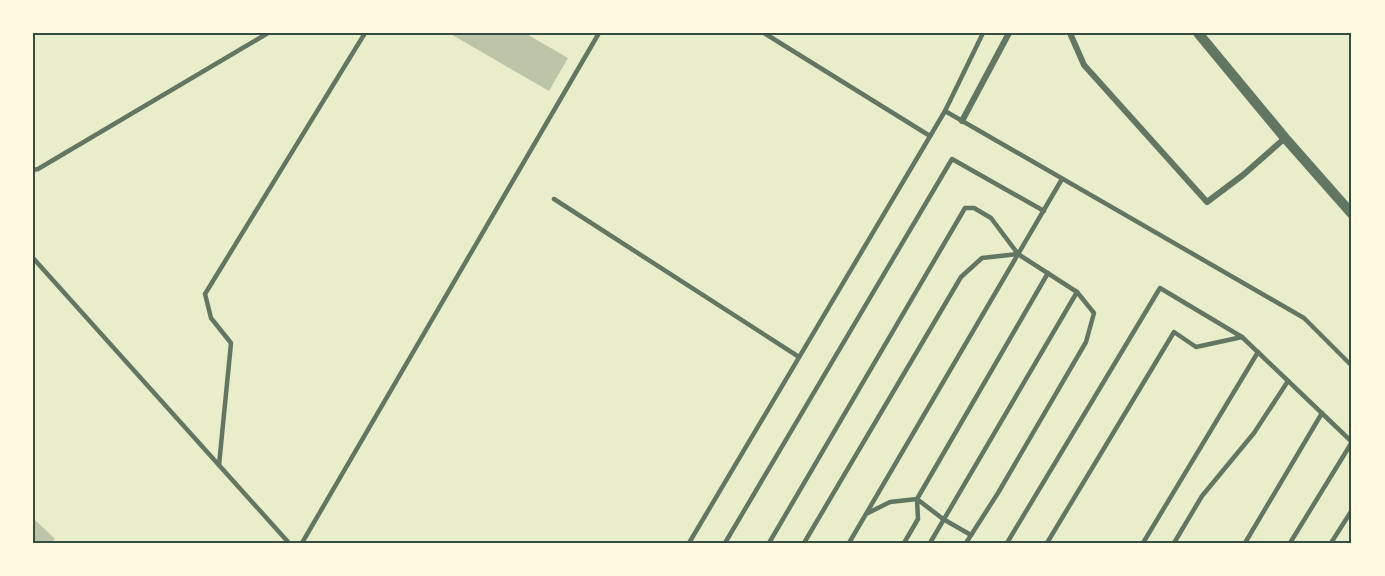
<svg xmlns="http://www.w3.org/2000/svg" width="1385" height="576" font-family="'Fira Sans',sans-serif">
<style>
.building{fill:#bcc5a7}
.lines{fill:none;stroke-linecap:round;stroke-linejoin:round}
.service{stroke:#617663;stroke-width:4.5}
.minor{stroke:#617663;stroke-width:6}
.tertiary{stroke:#617663;stroke-width:10}
.neatline{fill:none;stroke:#344e41;stroke-width:2}
</style>
<rect width="100%" height="100%" fill="#e9edc9"/>
<g class="building">
<path d="M449,33H525L568,58L549,91Z"/>
<path d="M33,518L55,539L51,543H33Z"/>
</g>
<g class="lines">
<g class="service">
<path d="M764,33L930,136"/>
<path d="M945,111L983,33"/>
<path d="M33,170L38,169L268,33"/>
<path d="M554,199L799,357"/>
<path d="M33,258L289,543"/>
<path d="M219,465L231,343L211,318L205,294L365,33"/>
<path d="M868,513L890,502L917,499L1048,273"/>
<path d="M302,543L599,33"/>
<path d="M689,543L945,111L1304,318L1352,366"/>
<path d="M725,543L952,159L1044,211"/>
<path d="M769,543L965,208H974L991,218L1018,254L1077,292L1094,313L1086,342L998,493L966,543"/>
<path d="M804,543L961,277L982,258L1018,254"/>
<path d="M849,543L1062,179"/>
<path d="M904,543L918,519L917,499L943,519L971,535"/>
<path d="M930,543L1077,292"/>
<path d="M1007,543L1160,288L1242,337L1352,442"/>
<path d="M1047,543L1174,332L1196,347L1242,337"/>
<path d="M1143,543L1258,352"/>
<path d="M1174,543L1202,496L1254,433L1288,381"/>
<path d="M1245,543L1322,413"/>
<path d="M1290,543L1352,442"/>
<path d="M1331,543L1352,510"/>
</g>
<g class="minor">
<path d="M1070,33L1084,65L1207,202L1243,175L1285,138"/>
<path d="M962,121L1009,33"/>
</g>
<path class="tertiary" d="M1198,33L1285,138L1352,214"/>
</g>
<rect width="1385" height="576" fill="none" stroke="#fefae0" stroke-width="69"/>
<rect x="34" y="34" width="1316" height="508" class="neatline"/>
</svg>
